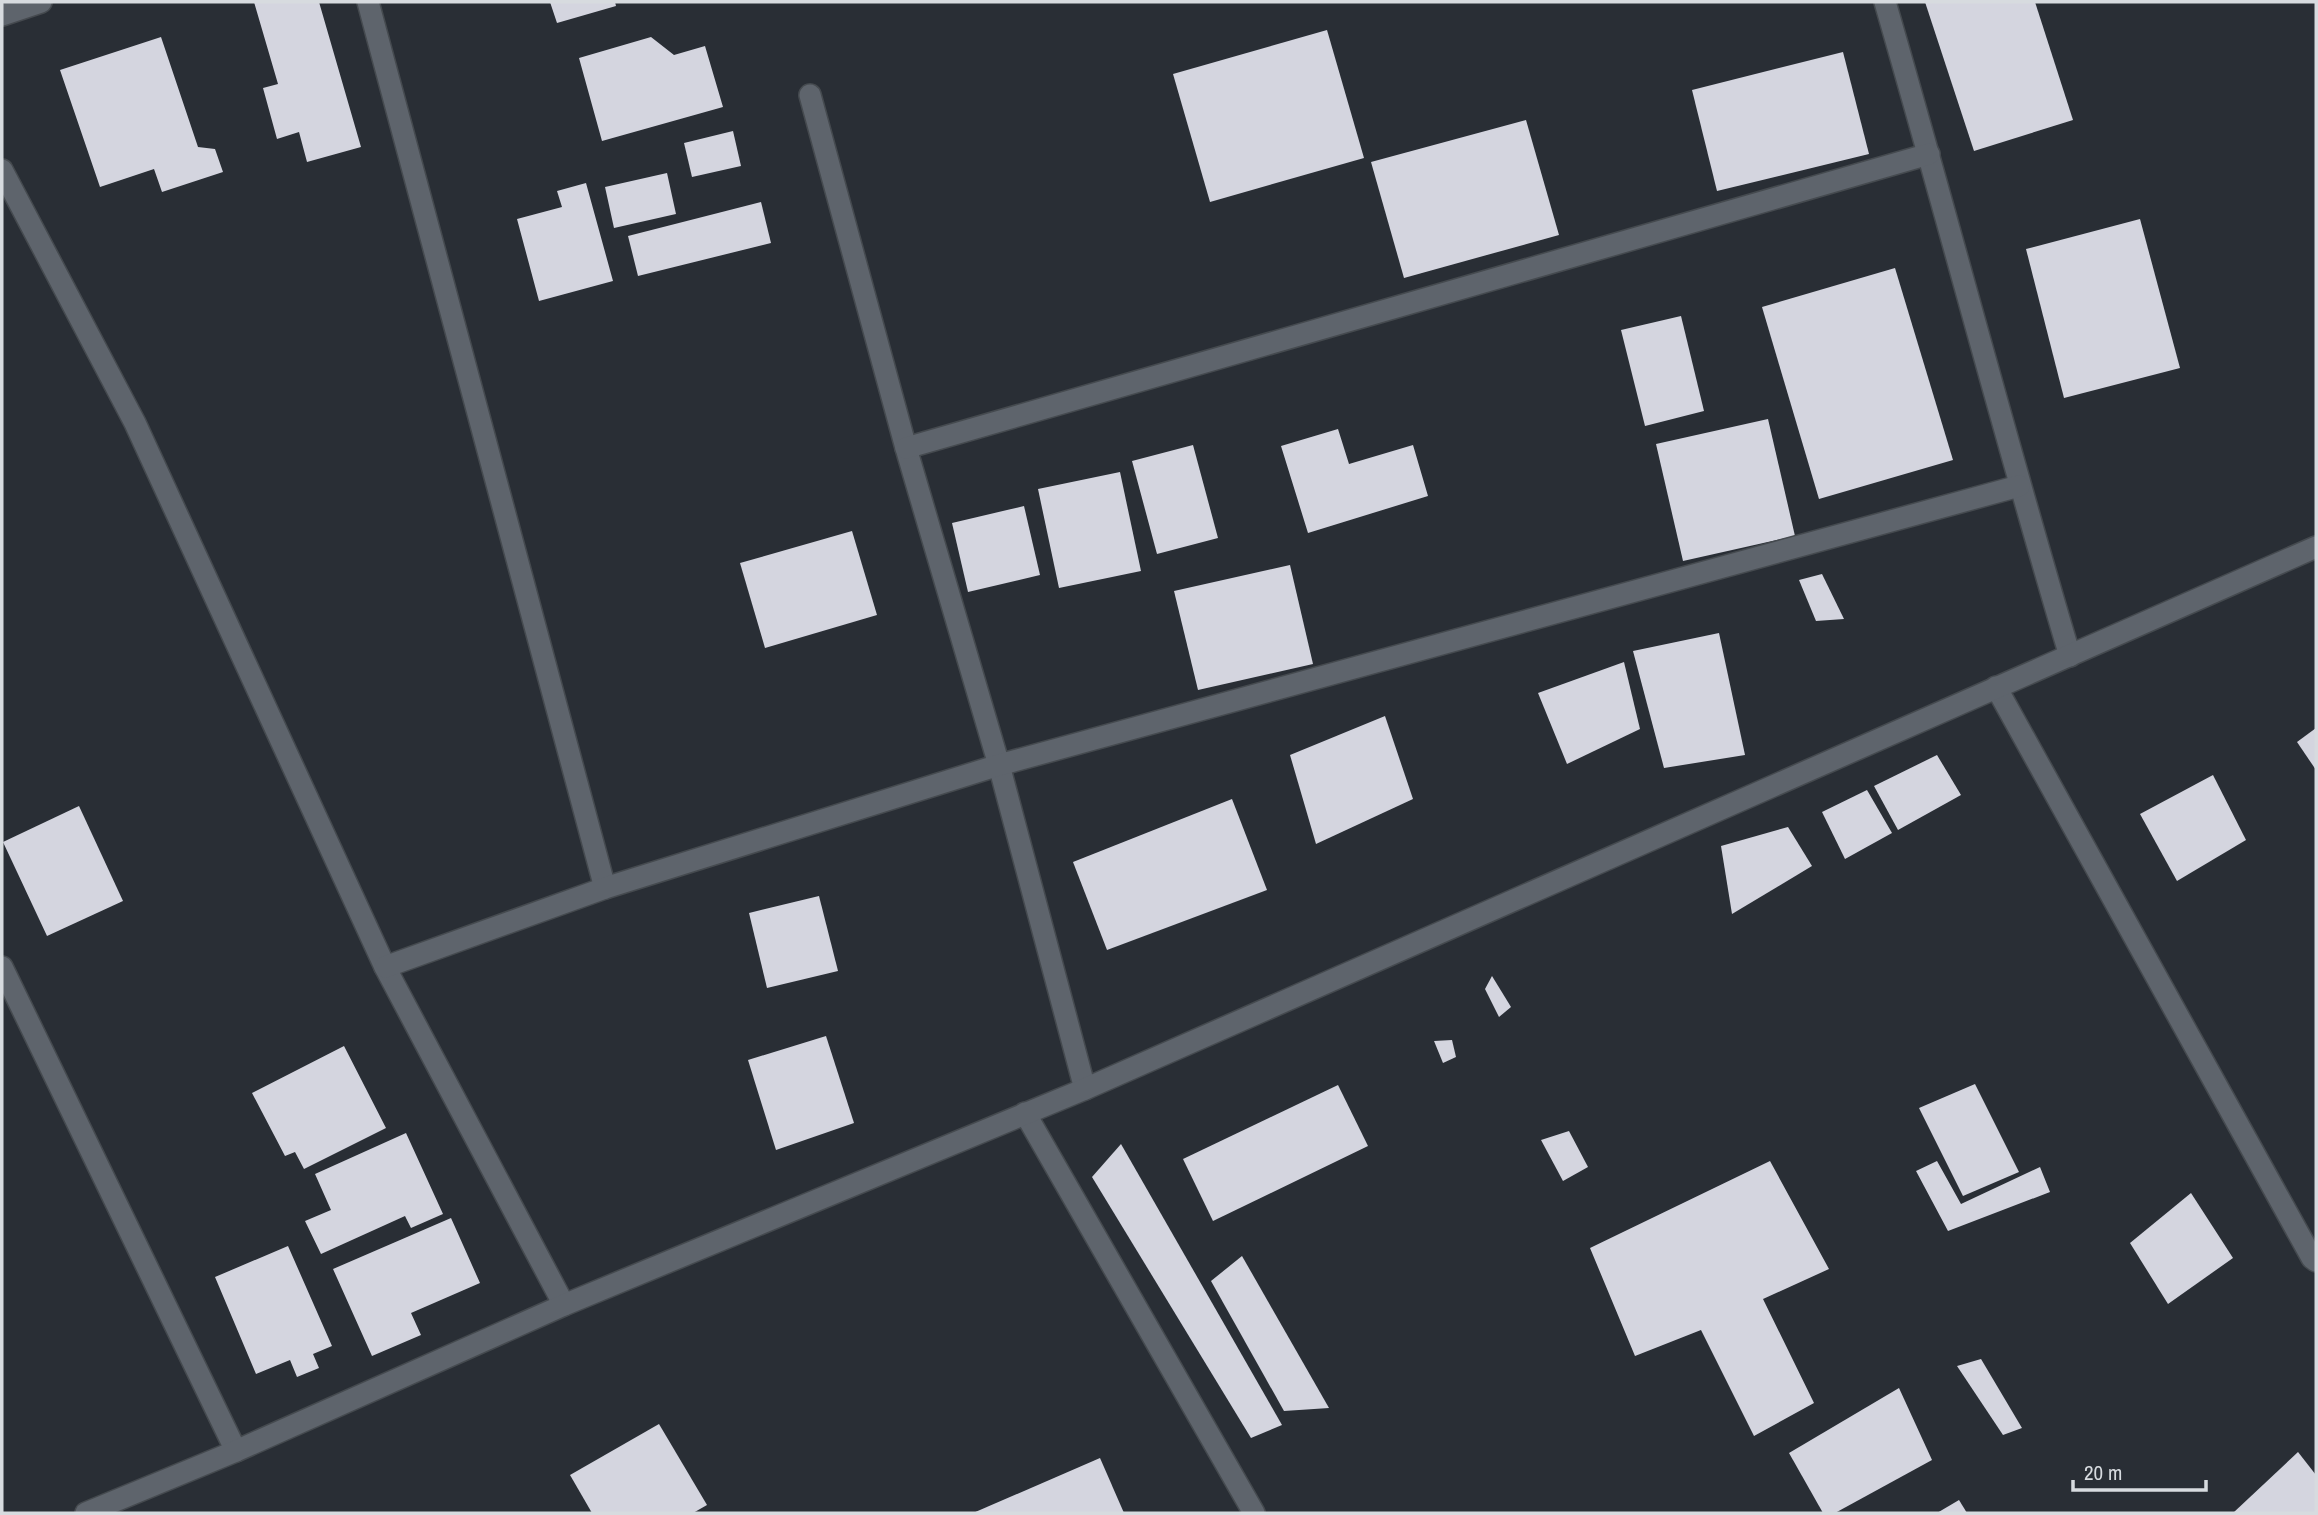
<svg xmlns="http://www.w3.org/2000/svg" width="2318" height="1515" font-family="'Archivo Narrow',sans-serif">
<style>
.building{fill:#d4d5df}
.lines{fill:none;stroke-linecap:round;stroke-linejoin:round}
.street-casing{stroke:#454a4f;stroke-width:24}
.street{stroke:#5e646c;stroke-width:21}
</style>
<rect width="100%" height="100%" fill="#292e35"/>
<g class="building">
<path d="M254,2H319L361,147L307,162L299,132L277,139L263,88L278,84Z"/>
<path d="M550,2H615L616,6L557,23Z"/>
<path d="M1925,2H2035L2073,120L1974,151Z"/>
<path d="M1327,30L1364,158L1210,202L1173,74Z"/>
<path d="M161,37L198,147L215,149L223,172L162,192L154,169L100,187L60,70Z"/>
<path d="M651,37L674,55L705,46L723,107L602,141L579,58Z"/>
<path d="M1843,52L1869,154L1717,191L1692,90Z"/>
<path d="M1526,120L1559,235L1404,278L1371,162Z"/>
<path d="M733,131L741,166L692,177L684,143Z"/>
<path d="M667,173L676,214L614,228L605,187Z"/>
<path d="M586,183L613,281L539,301L517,219L562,207L557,191Z"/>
<path d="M761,202L771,243L638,276L628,236Z"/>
<path d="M2140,219L2180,368L2064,398L2026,249Z"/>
<path d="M1895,268L1953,460L1819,499L1762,307Z"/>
<path d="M1681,316L1704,411L1645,426L1621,330Z"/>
<path d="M1768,419L1795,536L1683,561L1656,444Z"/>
<path d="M1338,429L1349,464L1413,445L1428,496L1308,533L1281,446Z"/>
<path d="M1193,445L1218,538L1157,554L1132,461Z"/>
<path d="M1120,472L1141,571L1059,588L1038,489Z"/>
<path d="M1024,506L1040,575L968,592L952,523Z"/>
<path d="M852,531L877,615L765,648L740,563Z"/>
<path d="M1290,565L1313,664L1198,690L1174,591Z"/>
<path d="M1822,574L1844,619L1816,621L1799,580Z"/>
<path d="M1719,633L1745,755L1664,768L1633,651Z"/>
<path d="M1624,662L1640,729L1567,764L1538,693Z"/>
<path d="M1385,716L1413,799L1316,844L1290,755Z"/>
<path d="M2316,728V770L2297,742Z"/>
<path d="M1937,755L1961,795L1898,830L1874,786Z"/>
<path d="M2213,775L2246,840L2177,881L2140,814Z"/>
<path d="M1867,790L1892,833L1845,859L1822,812Z"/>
<path d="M1232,799L1267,890L1107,950L1073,862Z"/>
<path d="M79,806L123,901L47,936L3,842Z"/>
<path d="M1788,827L1812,866L1732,914L1721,846Z"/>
<path d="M819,896L838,971L767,988L749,913Z"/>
<path d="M1492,976L1511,1007L1499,1017L1485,989Z"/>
<path d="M826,1036L854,1123L776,1150L748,1060Z"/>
<path d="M1452,1040L1456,1057L1443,1063L1434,1041Z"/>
<path d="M344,1046L386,1128L304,1169L295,1152L285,1156L252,1093Z"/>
<path d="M1975,1084L2019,1172L1963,1196L1919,1108Z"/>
<path d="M1338,1085L1368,1146L1213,1221L1183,1159Z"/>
<path d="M1569,1131L1588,1167L1563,1181L1541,1140Z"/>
<path d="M406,1133L443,1214L411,1228L405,1216L321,1254L305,1221L331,1210L315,1174Z"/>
<path d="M1121,1144L1282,1425L1251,1438L1092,1177Z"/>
<path d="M1770,1161L1829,1269L1763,1299L1814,1403L1754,1436L1701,1330L1635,1356L1590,1248Z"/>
<path d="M1937,1161L1961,1204L2040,1167L2050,1192L1948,1231L1916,1171Z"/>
<path d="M2191,1193L2233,1258L2168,1304L2130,1243Z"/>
<path d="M451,1218L480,1283L411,1313L421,1335L372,1356L333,1269Z"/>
<path d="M288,1246L332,1346L313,1354L319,1368L297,1377L290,1360L256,1374L215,1277Z"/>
<path d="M1242,1256L1329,1408L1284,1411L1211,1281Z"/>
<path d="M1981,1359L2022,1428L2003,1435L1957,1366Z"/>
<path d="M1899,1388L1932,1460L1835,1513H1823L1789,1453Z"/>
<path d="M659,1424L707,1505L693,1513H592L570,1475Z"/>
<path d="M2298,1452L2316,1475V1513H2233Z"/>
<path d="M1100,1458L1124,1513H973Z"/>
<path d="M1959,1500L1967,1513H1937Z"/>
</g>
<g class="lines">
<g class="street-casing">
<g id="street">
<path d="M368,2L605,888"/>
<path d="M1885,2C1948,219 2005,439 2070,656"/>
<path d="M2,15L41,2"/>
<path d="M810,95L906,448L999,765L1085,1089"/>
<path d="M2,170L135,423L385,967L564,1305"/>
<path d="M906,448L1929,154"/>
<path d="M1996,687L2312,1258L2316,1261"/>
<path d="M2,967L236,1451"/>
<path d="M385,967L605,888L999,765L2019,486"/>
<path d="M1025,1113L1254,1513"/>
<path d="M86,1513L236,1451L564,1305L1085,1089L2316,547"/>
</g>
</g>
<use href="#street" class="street"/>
</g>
<rect width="2318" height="1515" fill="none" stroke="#d7dbdf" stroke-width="7"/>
<path d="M2073 1480v10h133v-10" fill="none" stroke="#d7dbdf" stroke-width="3.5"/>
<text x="2084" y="1480" font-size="21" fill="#d7dbdf" stroke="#292e35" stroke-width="5" paint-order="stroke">20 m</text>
</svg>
